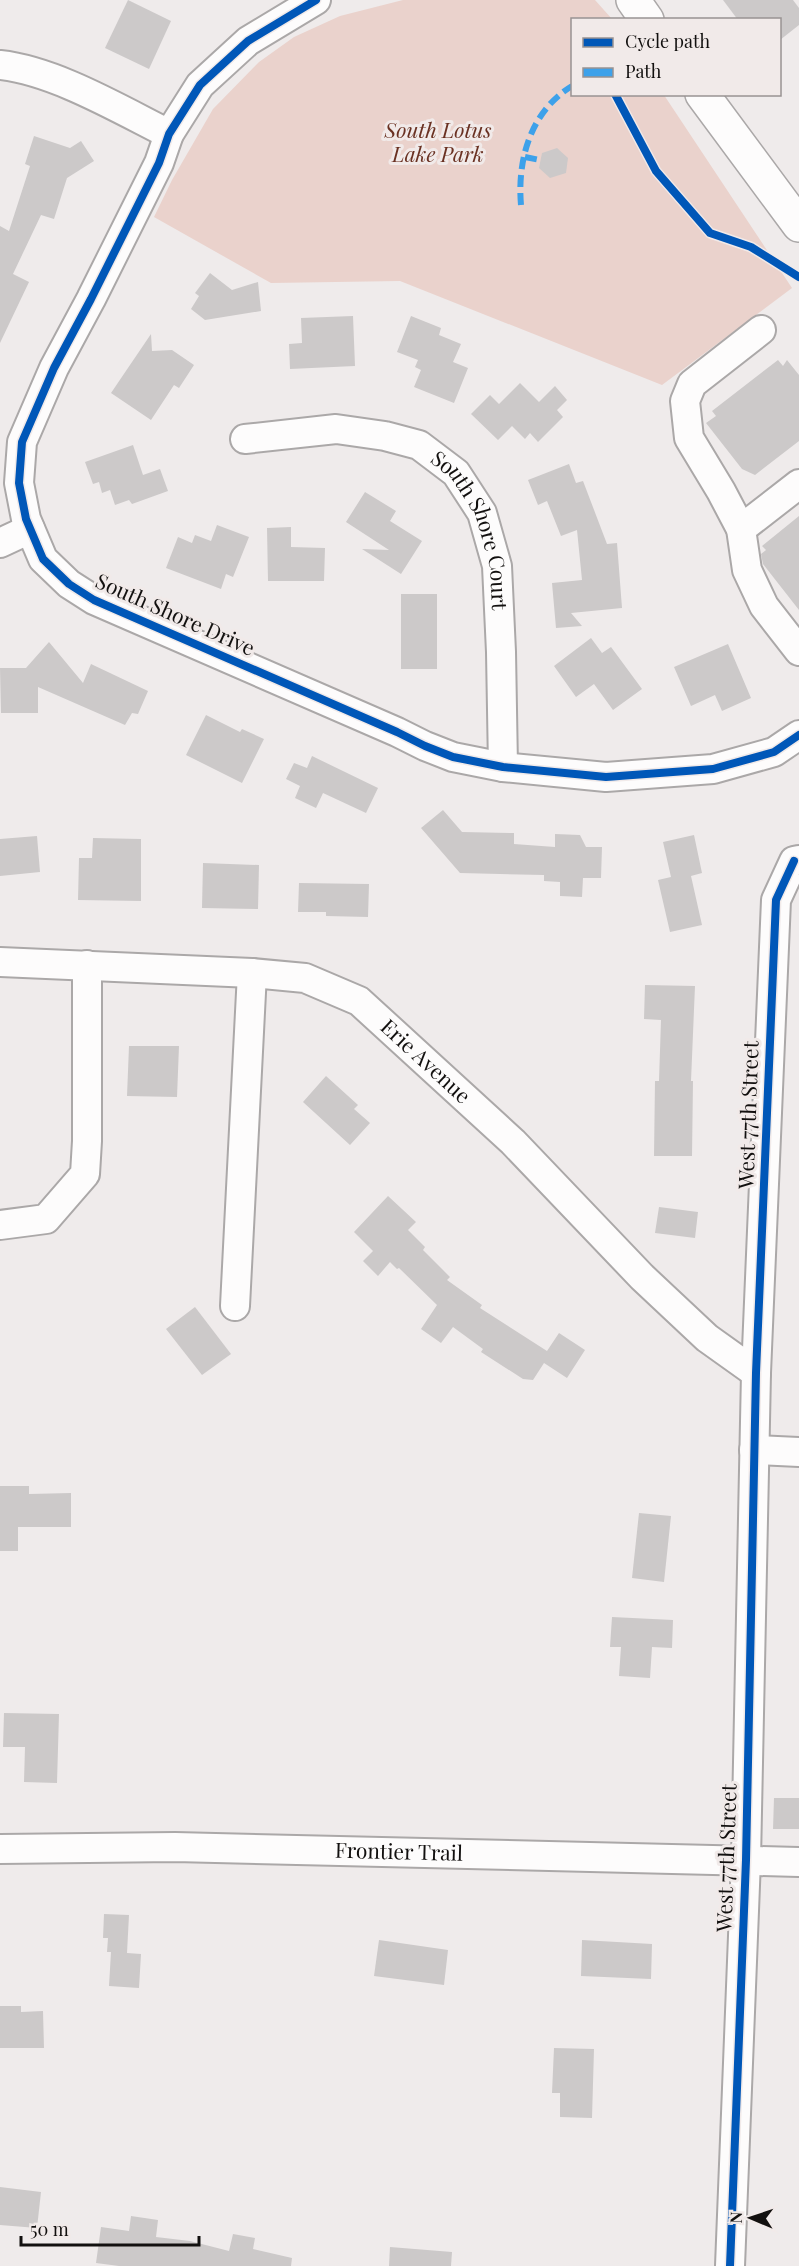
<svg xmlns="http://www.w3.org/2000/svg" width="799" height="2266" viewBox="0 0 799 2266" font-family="'Playfair Display',serif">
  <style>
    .green { fill: #ead2cc }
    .building { fill: #ccc9c9 }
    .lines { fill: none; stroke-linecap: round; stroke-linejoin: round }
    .minor-casing { stroke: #aba8a8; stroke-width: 32 }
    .major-casing { stroke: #aba8a8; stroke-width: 36 }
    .minor { stroke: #fdfcfc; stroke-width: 28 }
    .major { stroke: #fdfcfc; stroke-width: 33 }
    .quiet { stroke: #3da1ea; stroke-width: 6; stroke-dasharray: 12 6; stroke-linecap: butt }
    .cycleway-casing { stroke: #f1eae9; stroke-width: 11 }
    .cycleway { stroke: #0057b8; stroke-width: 8 }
    .labels { text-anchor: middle; stroke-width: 6; stroke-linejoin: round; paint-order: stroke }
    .park-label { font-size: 21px; font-style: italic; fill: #6a3122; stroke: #f1eae9 }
    .street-label { font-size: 21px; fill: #12100f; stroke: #f1eae9 }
  </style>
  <rect width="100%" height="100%" fill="#efebeb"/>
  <polygon class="green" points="403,0 595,0 612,19 572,20 572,94 664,95 792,288 662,385 400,281 271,283 154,217 172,180 213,109 259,62 294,37 340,16"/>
  <g class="building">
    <polygon points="128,0 171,21 149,69 105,48"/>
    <polygon points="723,0 793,0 799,8 799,25 780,40 780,20 738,20"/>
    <polygon points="34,136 70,148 81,141 94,161 67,178 54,219 41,215 13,274 29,282 0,343 0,226 9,231 30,166 25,164"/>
    <polygon points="557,148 568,158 566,173 550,178 539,168 542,153"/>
    <polygon points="210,273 232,290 258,282 261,311 205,320 191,309 199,296 195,293"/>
    <polygon points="353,316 355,366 290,369 289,344 302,343 301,318"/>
    <polygon points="411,316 441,328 439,335 461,344 453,362 468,368 454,403 414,387 421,370 415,367 418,360 397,352"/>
    <polygon points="151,334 152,351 172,350 194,365 179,388 174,385 151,420 111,393"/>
    <polygon points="778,360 783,366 787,360 799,375 799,441 755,475 742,469 706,423 716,416 712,411"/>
    <polygon points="520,383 539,402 555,386 567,400 557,410 563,417 538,442 530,433 525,439 512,426 498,440 471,414 490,395 499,404"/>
    <polygon points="133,445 143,475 160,469 168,491 132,504 129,500 115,505 110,490 102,493 99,482 93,484 85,462"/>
    <polygon points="569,464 576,483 583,481 607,544 617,543 622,608 571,613 582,626 556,628 552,583 582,580 577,530 561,536 547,501 538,505 528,480"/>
    <polygon points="365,492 396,511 390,521 422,541 401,574 362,549 389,550 346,522"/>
    <polygon points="799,516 799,610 763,564 761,554 766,550 762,546"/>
    <polygon points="217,525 249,537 233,577 226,574 221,589 166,568 178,537 192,543 195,535 211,541"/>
    <polygon points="291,527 291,547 325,548 324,581 268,581 267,528"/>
    <rect x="401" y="594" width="36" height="75"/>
    <polygon points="591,638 602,653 611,647 642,689 613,710 594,684 576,697 554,666"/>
    <polygon points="49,642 83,683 91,664 148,691 138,714 132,713 125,725 38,687 38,713 1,713 0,668 26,668"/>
    <polygon points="728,644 751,698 722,711 715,695 691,706 674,667"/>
    <polygon points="206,715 240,732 242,729 264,739 242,783 186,755"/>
    <polygon points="312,756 378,788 366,813 323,793 316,808 295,798 300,786 286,779 294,763 307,768"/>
    <polygon points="443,810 462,832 514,833 514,844 555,847 555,834 580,835 586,847 602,847 601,878 583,878 582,897 560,896 560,882 544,881 544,875 460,873 421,828"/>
    <polygon points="694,835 702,873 691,876 702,925 670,932 658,880 671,877 663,842"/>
    <polygon points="37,836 40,872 0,876 0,839"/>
    <polygon points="93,838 141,839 141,901 78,900 79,858 92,858"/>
    <polygon points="203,863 259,865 258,909 202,908"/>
    <polygon points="299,883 369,884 368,917 326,916 326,912 298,912"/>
    <polygon points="645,985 695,986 691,1081 693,1081 692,1156 654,1156 655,1081 659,1081 661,1020 644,1019"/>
    <polygon points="129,1046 179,1046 177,1097 127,1096"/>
    <polygon points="326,1076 358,1105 354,1109 370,1123 350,1145 303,1102"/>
    <polygon points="388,1196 416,1222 408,1230 425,1247 423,1250 450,1277 447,1280 482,1305 480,1308 547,1351 559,1333 585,1350 567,1378 544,1363 533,1380 523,1379 481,1352 483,1349 453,1327 441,1343 421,1329 437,1305 399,1268 397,1269 390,1262 378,1276 363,1261 373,1251 354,1232"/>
    <polygon points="659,1207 698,1212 695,1238 655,1233"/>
    <polygon points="195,1307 231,1354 202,1375 166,1329"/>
    <polygon points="0,1486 29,1486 29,1494 71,1493 71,1527 18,1527 18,1551 0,1551"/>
    <polygon points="639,1513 671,1516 664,1582 632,1578"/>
    <polygon points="612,1617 673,1620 672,1648 652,1647 650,1678 619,1676 621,1647 610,1647"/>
    <polygon points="4,1713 59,1714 57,1783 24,1782 25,1747 3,1747"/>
    <polygon points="774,1798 799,1798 799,1829 773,1829"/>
    <polygon points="104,1914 129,1915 127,1953 141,1954 139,1988 109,1986 111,1952 107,1952 108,1938 103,1938"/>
    <polygon points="379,1940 448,1950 444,1985 374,1976"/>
    <polygon points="582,1940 652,1944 651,1979 581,1976"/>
    <polygon points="0,2006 21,2006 21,2012 43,2011 44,2048 0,2048"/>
    <polygon points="554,2048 594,2049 592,2118 560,2117 560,2093 552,2093"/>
    <polygon points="0,2187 41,2192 37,2228 0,2225"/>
    <polygon points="131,2216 158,2220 156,2237 190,2241 229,2251 233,2234 255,2238 253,2249 292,2258 291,2266 119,2266 96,2263 101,2227 129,2231"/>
    <polygon points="390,2247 452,2252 451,2266 389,2266"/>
  </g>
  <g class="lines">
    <g class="minor-casing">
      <g id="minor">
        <polyline points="316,0 248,41 200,85 169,134 159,163 91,299 54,368 22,442 19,483 26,519 43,559 69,584 94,600 397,732 425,746 453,757 503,767 606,777 713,769 774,752 799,735"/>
        <path d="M0 65C55 71 119 109 169 134"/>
        <polyline points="761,330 692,384 685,401 689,438 721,491 741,529 747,570 764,606 799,651"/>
        <path id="s1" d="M245 439 336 429 385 436 419 445 456 473 482 513 497 566 501 652 503 767"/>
        <polyline points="741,529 799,484"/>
        <polyline points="0,543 30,529"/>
        <path id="s2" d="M0 962 252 973 305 978 359 1001 513 1142 642 1277 707 1338 756 1373"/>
        <polyline points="0,1225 46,1219 85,1174 87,1141 87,965"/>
        <polyline points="235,1306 252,973"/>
        <polyline points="754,1450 799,1452"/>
        <path id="s3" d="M0 1849 175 1847 799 1862"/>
        <polyline points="730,2266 746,1860 756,1373 776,900 794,861 799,860"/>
      </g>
    </g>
    <g class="major-casing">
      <g id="major">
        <polyline points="633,0 647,20"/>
        <polyline points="702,94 799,225"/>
      </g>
    </g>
    <use href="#minor" class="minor"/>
    <use href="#major" class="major"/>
    <g class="quiet">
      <polyline points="525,157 540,160"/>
      <path d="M521 205C517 159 531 111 572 86"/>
    </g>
    <g class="cycleway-casing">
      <g id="cycleway">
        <polyline points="316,0 248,41 200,85 169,134 159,163 91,299 54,368 22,442 19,483 26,519 43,559 69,584 94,600 397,732 425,746 453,757 503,767 606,777 713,769 774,752 799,735"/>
        <polyline points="615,94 656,171 710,233 751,247 799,277"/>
        <polyline points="730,2266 746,1860 756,1373 776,900 794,861"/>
      </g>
    </g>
    <use href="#cycleway" class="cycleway"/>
  </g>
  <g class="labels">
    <g class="park-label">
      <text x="438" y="138">South Lotus<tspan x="438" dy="24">Lake Park</tspan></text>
    </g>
    <g class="street-label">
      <text dy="7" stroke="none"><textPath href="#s1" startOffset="282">South Shore Court</textPath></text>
      <text transform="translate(175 615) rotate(24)" y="7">South Shore Drive</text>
      <text dy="7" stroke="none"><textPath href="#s2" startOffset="454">Erie Avenue</textPath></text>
      <text transform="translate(749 1115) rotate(-88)" y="7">West 77th Street</text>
      <text dy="7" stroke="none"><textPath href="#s3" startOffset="399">Frontier Trail</textPath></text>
      <text transform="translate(727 1858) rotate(-88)" y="7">West 77th Street</text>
    </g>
  </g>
  <rect x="571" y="18" width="210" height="78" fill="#f1eae9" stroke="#989392" stroke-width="1.5"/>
  <rect x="583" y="38" width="30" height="9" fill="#0057b8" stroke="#989392" stroke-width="1.5"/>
  <text x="625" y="48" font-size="18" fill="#12100f">Cycle path</text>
  <rect x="583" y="68" width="30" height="9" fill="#3da1ea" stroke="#989392" stroke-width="1.5"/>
  <text x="625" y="78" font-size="18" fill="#12100f">Path</text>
  <g transform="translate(751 2218) rotate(272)" stroke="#f1eae9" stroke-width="4.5" paint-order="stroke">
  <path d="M0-4.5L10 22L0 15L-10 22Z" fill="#12100f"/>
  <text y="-9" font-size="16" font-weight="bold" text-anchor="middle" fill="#12100f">N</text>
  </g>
  <path d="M21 2236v9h178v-9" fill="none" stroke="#12100f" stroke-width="3"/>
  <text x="30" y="2236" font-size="18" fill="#12100f" stroke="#f1eae9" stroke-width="4.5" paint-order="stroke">50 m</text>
</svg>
